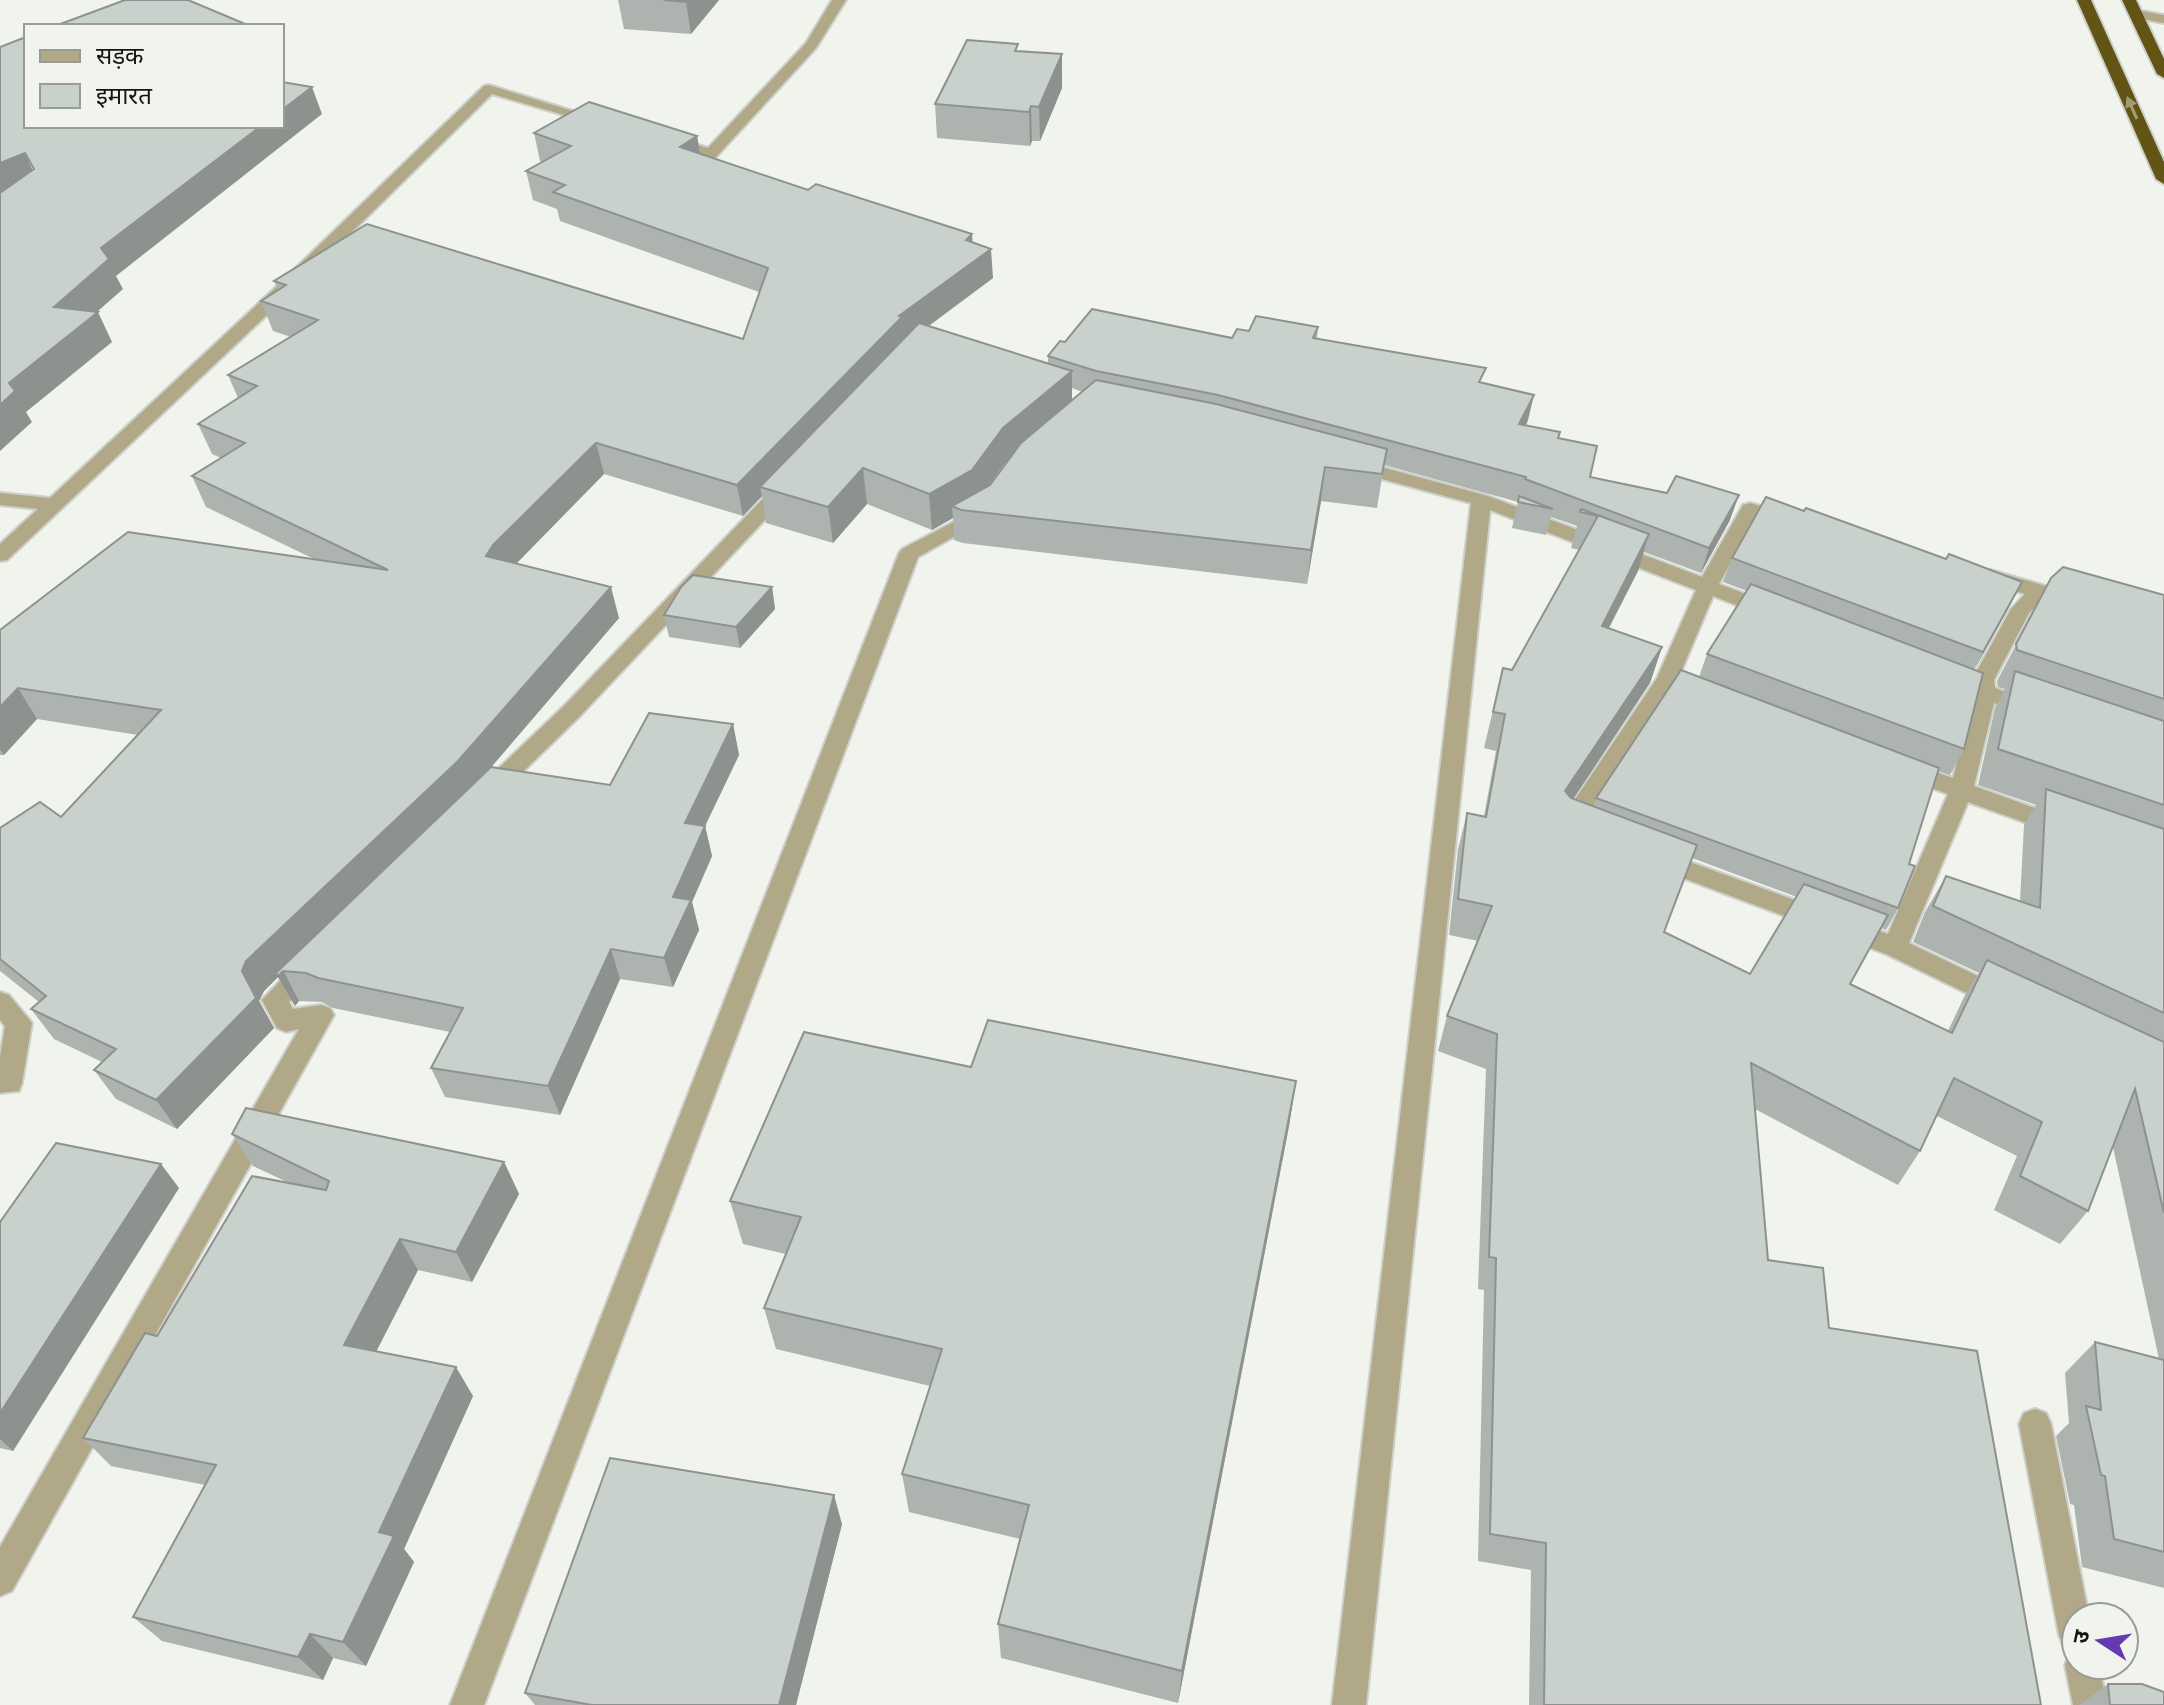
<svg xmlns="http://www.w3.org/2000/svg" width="2164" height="1705" viewBox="0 0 2164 1705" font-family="'Roboto Serif','Noto Sans Devanagari',serif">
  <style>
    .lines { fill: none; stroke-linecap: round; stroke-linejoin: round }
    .minor-casing { stroke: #cdd0ca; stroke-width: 4 }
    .highway-casing { stroke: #cdd0ca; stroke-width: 4 }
    .minor { fill: #b0a887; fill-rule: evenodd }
    .highway { fill: #625414; fill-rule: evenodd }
    .wall { fill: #adb4af; fill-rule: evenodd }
    .shaded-wall { fill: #8d928f }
    .building { fill: #c9d1cc; stroke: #8d928f; stroke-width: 2 }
    .oneway { fill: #a29c76 }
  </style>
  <rect width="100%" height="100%" fill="#f0f4ed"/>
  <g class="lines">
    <g class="minor-casing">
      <g id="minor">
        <polygon points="832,0 846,0 816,48 716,157 711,159 663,144 663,138 668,136 708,148 806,43"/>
        <polygon points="2136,10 2164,15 2164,23 2131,17 2129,14"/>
        <polygon points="489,85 605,121 598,125 492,94 287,296 7,560 0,561 0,544 38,509 0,505 0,493 50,498 275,288 484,86"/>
        <polygon points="1352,459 1488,496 1702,577 1743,505 1750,503 1796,516 1799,520 1789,526 1756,517 1719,584 1778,606 1781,611 1778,616 1764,616 1713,596 1678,679 1583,824 1585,828 1581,834 1573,837 1561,832 1557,826 1657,678 1696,590 1490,510 1366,1705 1332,1705 1471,503 1345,469 1342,465 1345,461"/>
        <polygon points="786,480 796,486 793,490 580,716 496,798 488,800 480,798 476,792 480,786 564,706 779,482"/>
        <polygon points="982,507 992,513 989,517 918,557 484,1705 450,1705 899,553 902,549"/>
        <polygon points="1990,570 2081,596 2084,601 2074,608 2044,599 2029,613 1994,680 1995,688 2037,703 2040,708 2037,713 2029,716 1994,703 1974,786 2068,820 2072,826 2068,832 2060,835 1968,802 1909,943 2009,991 2013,998 2009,1005 2000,1008 1991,1005 1886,954 1648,865 1645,859 1648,853 1657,850 1888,934 1948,794 1898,776 1895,770 1898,764 1906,762 1953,778 1973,696 1943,685 1940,680 1943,675 1951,673 1972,680 2011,609 2025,594 1983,582 1980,577 1983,572"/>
        <polygon points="308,958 317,961 321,968 289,1002 293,1009 321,1005 330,1008 334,1015 12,1591 0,1596 0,1547 299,1029 286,1032 277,1028 262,1000 299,961"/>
        <polygon points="0,992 9,995 32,1023 22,1083 19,1091 0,1093 0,1057 5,1026 0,1020"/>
        <polygon points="2035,1409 2046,1413 2051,1424 2089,1617 2076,1617 2076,1665 2099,1665 2107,1705 2073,1705 2065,1665 2070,1653 2074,1651 2064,1647 2059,1635 2019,1424 2024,1413"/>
      </g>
    </g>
    <g class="highway-casing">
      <g id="highway">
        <polygon points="2077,0 2091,0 2164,162 2164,184 2156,179"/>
        <polygon points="2122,0 2136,0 2164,59 2164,78 2157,74"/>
      </g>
    </g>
    <use href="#minor" class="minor"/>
    <use href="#highway" class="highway"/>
  </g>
  <g class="wall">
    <polygon points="618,0 719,0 691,34 624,29"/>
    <polygon points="1019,51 1062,54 1062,88 1040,141 1032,141 1030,146 937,138 935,104"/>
    <path d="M534 133 697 136 700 154 808 190 973 242 993 278 929 326 1048 364V356L1065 342 1232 338 1249 331 1318 327 1317 339 1483 383 1528 420 1526 426 1558 438 1590 477 1730 520 1701 573 1644 552 1638 571 1608 629 1662 647 1650 683 1573 799 1593 807 1596 798 1699 677 1707 654 1747 591 1723 582 1732 558 2009 607 1974 669 1964 749 1950 775 1938 771 1909 864 1898 908 1886 930 1881 928 1850 984 1948 1031 1965 995 1979 973 1913 942 1925 912 1946 876 2020 901 2024 825 2036 805 1978 785 1995 708 2005 689 1998 687 1997 681 2051 578 2164 595V1588L2082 1567 2074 1505 2070 1504 2056 1436 2069 1423 2065 1373 2095 1342 2159 1359 2113 1147 2088 1211 2060 1244 1994 1210 2017 1156 1937 1116 1920 1151 1898 1185 1755 1109 1768 1260 1829 1328 2041 1705H1529L1531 1570 1478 1561 1484 1290 1478 1289 1486 1069 1438 1051 1447 1016 1478 941 1449 935 1458 849 1467 813 1484 816 1496 751 1484 748 1503 668 1512 670 1579 550 1571 548 1577 526 1551 517 1546 535 1512 528 1518 502 1384 465 1377 508 1321 501 1307 584 963 543 954 540 953 518 932 530 867 504 833 543 766 523 762 496 743 516 604 474 516 564 619 618 491 767 610 785 733 724 739 755 705 826 712 856 692 902 699 930 673 987 620 979 560 1115 445 1097 431 1068 450 1032 333 1008 322 1002 299 1001 295 1006 278 977 264 991 259 1001 274 1028 177 1129 116 1099 94 1070 102 1062 54 1039 31 1009 39 1002 0 971V828L61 817 138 735 37 719 4 755H0V630L314 559 206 507 192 476 221 458 212 454 198 424 238 398 228 375 291 337 273 331 261 301 278 290 274 281 743 339 759 292 560 221 557 209 533 200 526 171 542 162 540 161ZM1072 388 1082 392 1072 401ZM1009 460 990 485 988 486 1004 464ZM1692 858 1797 897 1750 974 1664 932Z"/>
    <polygon points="772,587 775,609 740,648 669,637 664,615"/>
    <polygon points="971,1067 1296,1081 1289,1126 1178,1703 1001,1658 998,1624 1020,1539 909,1512 902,1474 930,1386 776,1349 764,1308 786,1254 743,1244 730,1201"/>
    <polygon points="232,1134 504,1162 519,1194 472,1282 418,1270 376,1352 473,1396 404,1549 414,1562 366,1666 333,1658 323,1680 162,1641 133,1617 205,1485 111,1466 83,1438 157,1336 287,1182 253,1166"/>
    <polygon points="179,1188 13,1451 0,1448 0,1222"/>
    <polygon points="842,1524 796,1705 535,1705 525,1693"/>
    <polygon points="2108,1684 2164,1705 2079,1705"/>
  </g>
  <g class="shaded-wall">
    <polygon points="687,0 719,0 691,34 686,2"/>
    <polygon points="1062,54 1062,88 1040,141 1039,107"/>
    <polygon points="312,87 322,114 116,276 123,289 82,325 98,312 112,342 26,412 32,422 0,451 0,405 9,383 54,307 101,248 261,126 282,126 282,110"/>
    <polygon points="1031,106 1032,141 1030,146 1029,112"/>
    <polygon points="697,136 702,165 680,147"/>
    <polygon points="25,153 38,182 0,198 0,163"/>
    <polygon points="972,234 974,261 991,249 993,278 904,344 760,487 762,496 743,516 737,485 899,316 966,240"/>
    <polygon points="1072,371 1072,407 1004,464 974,506 952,506 953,518 932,530 929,494 1003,428"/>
    <polygon points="1534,395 1528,420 1514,450 1519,424"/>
    <polygon points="596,443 604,474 503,577 486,556 493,545"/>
    <polygon points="1325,467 1321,501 1307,584 1311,550"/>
    <polygon points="863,468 867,504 833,543 828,507"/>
    <polygon points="1739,495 1730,520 1701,573 1709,548"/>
    <polygon points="1649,534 1638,571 1591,663 1602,626"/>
    <polygon points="2022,582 2009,607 1971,676 1983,652"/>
    <polygon points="611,587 619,618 470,792 284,972 299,1001 295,1006 278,977 264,991 259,1001 274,1028 177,1129 156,1100 242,971 246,961"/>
    <polygon points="772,587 775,609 740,648 736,627"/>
    <polygon points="1662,647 1650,683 1554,828 1565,791"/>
    <polygon points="18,688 37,719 4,755 0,750 0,707"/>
    <polygon points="733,724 739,755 705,826 712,856 692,902 699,930 673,987 664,958 673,897 685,823"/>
    <polygon points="611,949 620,979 560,1115 548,1086"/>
    <polygon points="1296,1081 1289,1126 1178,1703 1182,1671"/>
    <polygon points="504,1162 519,1194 472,1282 456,1252"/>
    <polygon points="161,1164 179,1188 13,1451 0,1439 0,1413"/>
    <polygon points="400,1239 418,1270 364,1375 344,1345"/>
    <polygon points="456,1367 473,1396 404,1549 414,1562 366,1666 343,1642 379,1532"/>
    <polygon points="834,1495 842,1524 796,1705 779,1705"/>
    <polygon points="310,1634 333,1658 323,1680 298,1657"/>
  </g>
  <g class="building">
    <polygon points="125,0 188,0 243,23 236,26 55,26"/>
    <polygon points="664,0 687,0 686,2"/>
    <polygon points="26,37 26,126 261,126 101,248 109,259 54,307 98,312 9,383 15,391 0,405 0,193 34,169 25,153 0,163 0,47"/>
    <polygon points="967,40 1018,44 1015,51 1062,54 1039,107 1031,106 1029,112 935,104"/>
    <polygon points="282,82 312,87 282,110"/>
    <polygon points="589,102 697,136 680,147 808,190 816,184 972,234 966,240 991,249 899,316 902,317 737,485 596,443 493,545 486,556 611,587 458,761 246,961 242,971 256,998 156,1100 94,1070 116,1049 31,1009 46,996 0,959 0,828 40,802 61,817 161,710 18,688 0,707 0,630 128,532 388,570 192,476 245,443 198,424 257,386 228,375 318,320 261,301 286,285 274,281 367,224 743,339 768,268 553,192 565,185 526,171 571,146 534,133"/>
    <polygon points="1092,309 1232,338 1237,329 1249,331 1256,316 1318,327 1313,338 1486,368 1479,382 1534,395 1519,424 1560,432 1558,438 1597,446 1590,477 1667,493 1676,476 1739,495 1709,548 1525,479 1526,477 1218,395 1096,371 1048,356 1060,341 1065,342"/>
    <polygon points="919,323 1072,371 1003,428 972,470 929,494 863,468 828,507 760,487"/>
    <polygon points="1096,380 1216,404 1387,449 1382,474 1325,467 1311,550 961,510 952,506 990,485 1021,443"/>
    <polygon points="1519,496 1553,509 1518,502"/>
    <polygon points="1766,497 1804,511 1806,508 1946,559 1949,554 2022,582 1983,652 1732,558"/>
    <polygon points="1581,509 1649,534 1602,626 1662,647 1565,791 1571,798 1697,845 1664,932 1750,974 1804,884 1888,915 1850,984 1952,1033 1987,960 2164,1042 2164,1213 2135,1089 2088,1211 2020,1176 2042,1122 1954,1078 1920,1151 1751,1063 1768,1260 1823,1268 1829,1328 1977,1351 2041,1705 1544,1705 1546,1543 1490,1534 1496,1258 1489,1257 1497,1034 1447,1016 1492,906 1458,899 1467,813 1486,817 1505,714 1493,712 1503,668 1512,670 1598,516 1580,512"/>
    <polygon points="2063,567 2164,595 2164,699 2017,650 2016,644 2051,578"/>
    <polygon points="693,575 772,587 736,627 664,615 681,587"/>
    <polygon points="1751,584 1983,673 1964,749 1707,654"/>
    <polygon points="1681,670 1939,768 1909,864 1915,866 1898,908 1596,798"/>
    <polygon points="2015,671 2164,721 2164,805 1998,749"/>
    <polygon points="649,713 733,724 685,823 705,826 673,897 691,900 664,958 611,949 548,1086 431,1068 463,1008 318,978 306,973 283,971 278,976 276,973 491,767 610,785"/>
    <polygon points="2046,789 2164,829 2164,1013 1933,906 1946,876 2040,908"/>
    <polygon points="988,1020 1296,1081 1182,1671 998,1624 1029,1505 902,1474 942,1349 764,1308 801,1217 730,1201 804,1032 971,1067"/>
    <polygon points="246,1108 504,1162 456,1252 400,1239 344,1345 456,1367 379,1532 394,1536 343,1642 310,1634 298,1657 133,1617 216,1465 83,1438 145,1333 157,1336 252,1176 326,1190 329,1181 232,1134"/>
    <polygon points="56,1143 161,1164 0,1413 0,1222"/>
    <polygon points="2095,1342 2164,1360 2164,1552 2114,1539 2105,1476 2101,1475 2086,1406 2101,1410"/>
    <polygon points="610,1458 834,1495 779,1705 592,1705 525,1693"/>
    <polygon points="2108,1684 2142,1684 2164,1692 2164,1705 2110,1705"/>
  </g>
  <defs><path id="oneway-solid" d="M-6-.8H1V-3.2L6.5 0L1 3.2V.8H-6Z" transform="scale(2)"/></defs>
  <use class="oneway" href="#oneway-solid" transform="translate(2132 108) rotate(-114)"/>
  <rect x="24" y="24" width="260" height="104" fill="#f0f4ed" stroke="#989b96" stroke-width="2"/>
  <rect x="40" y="50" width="40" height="12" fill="#b0a887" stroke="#989b96" stroke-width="2"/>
  <text x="96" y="64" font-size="24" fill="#141513">सड़क</text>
  <rect x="40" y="84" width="40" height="24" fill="#c9d1cc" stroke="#989b96" stroke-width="2"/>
  <text x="96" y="104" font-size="24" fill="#141513">इमारत</text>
  <g transform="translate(2100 1641) rotate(282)"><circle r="38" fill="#f0f4ed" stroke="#989b96" stroke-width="2"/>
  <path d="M0-6L14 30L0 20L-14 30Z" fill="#643ab2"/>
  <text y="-12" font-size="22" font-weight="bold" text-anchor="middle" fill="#141513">उ</text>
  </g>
</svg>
